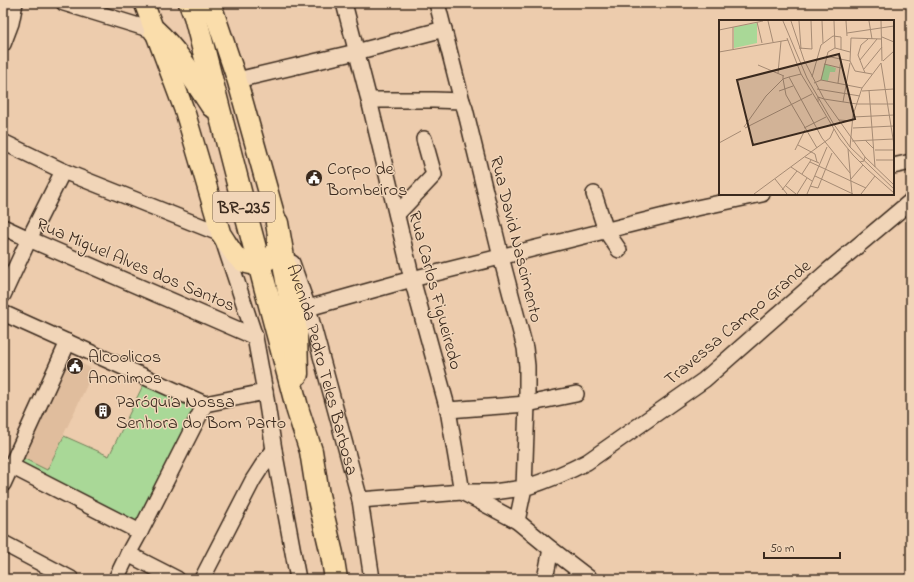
<svg xmlns="http://www.w3.org/2000/svg" width="914" height="582" viewBox="0 0 914 582" font-family="'Indie Flower',sans-serif">
  <style>
    .built { fill: #e0bd9d }
    .green { fill: #a9d897; stroke: #72815a }
    .lines { fill: none; stroke-linecap: round; stroke-linejoin: round }
    .minor-casing { stroke: #3b2a1e; stroke-width: 18 }
    .major-casing { stroke: #3b2a1e; stroke-width: 22 }
    .highway-casing { stroke: #3b2a1e; stroke-width: 25 }
    .minor { stroke: #f1d5b8; stroke-width: 15 }
    .major { stroke: #faddab; stroke-width: 19 }
    .highway { stroke: #faddab; stroke-width: 22 }
    .labels { text-anchor: middle; stroke-width: 3; stroke-linejoin: round; paint-order: stroke }
    .shield { fill: #f1d5b8; stroke: #725d4c; stroke-width: 1 }
    .shield-label { font-size: 17px; font-weight: bold; fill: #3b2a1e }
    .poi-label { font-size: 18px; fill: #3b2a1e; stroke: #f1d5b8; text-anchor: start }
    .street-label { font-size: 18px; fill: #3b2a1e; stroke: #f1d5b8 }
    .inset-road { fill: none; stroke: #a68b74; stroke-width: 1 }
    .view { fill: #3b2a1e; fill-opacity: 0.15; stroke: #3b2a1e; stroke-width: 2 }
    .inset-edge { fill: none; stroke: #3b2a1e; stroke-width: 2 }
  </style>
  <rect width="100%" height="100%" fill="#edccad"/>
  <filter id="ink" filterUnits="userSpaceOnUse"><feTurbulence type="fractalNoise" baseFrequency=".025" numOctaves="2"/><feDisplacementMap in="SourceGraphic" scale="8" xChannelSelector="R" yChannelSelector="G"/><feConvolveMatrix kernelMatrix="1 2 1 2 8 2 1 2 1" color-interpolation-filters="sRGB"/></filter>
  <g filter="url(#ink)">
    <polygon class="built" points="71,358 94,370 47,470 23,458"/>
    <polygon class="green" points="145,381 199,405 141,530 20,463 23,458 47,470 64,436 109,456"/>
    <g class="lines">
      <g class="minor-casing">
        <g id="minor">
          <polyline points="64,3 155,31"/>
          <polyline points="344,3 369,100 412,279 448,410 462,492 493,492 524,488 527,404 527,366 525,348 501,257 465,109 462,101 437,3"/>
          <polyline points="3,44 11,23 15,3"/>
          <polyline points="237,80 356,52 444,29"/>
          <polyline points="369,100 434,100 462,101"/>
          <polyline points="3,142 63,171 221,234 255,337 265,392 274,450 298,579"/>
          <polyline points="893,166 911,162"/>
          <polyline points="594,194 606,231 619,250"/>
          <polyline points="397,214 434,175 424,139"/>
          <polyline points="3,227 29,239 255,337"/>
          <path id="s1" d="M292 263 308 308 360 500 372 579"/>
          <polyline points="3,295 29,239 63,171"/>
          <polyline points="308,308 412,279 692,209 762,194"/>
          <polyline points="3,313 205,404 265,392"/>
          <polyline points="448,410 527,404 576,394"/>
          <polyline points="11,466 140,532"/>
          <polyline points="3,484 68,342"/>
          <polyline points="360,500 462,492 517,521 551,549 590,579"/>
          <path d="M517 521 524 488C546 481 566 473 587 462L704 380 829 270 911 201"/>
          <polyline points="3,543 71,579"/>
          <polyline points="128,554 177,579"/>
          <polyline points="116,579 128,554 140,532 205,404"/>
          <polyline points="202,579 253,480 262,466 274,450"/>
          <polyline points="545,579 551,549"/>
        </g>
      </g>
      <g class="major-casing">
        <path id="major" d="M144 3 185 112 221 234C227 242 232 253 239 259 252 271 275 263 277 245 278 238 277 230 277 223L237 80 211 3"/>
      </g>
      <g class="highway-casing">
        <g id="highway">
          <polyline points="190,3 195,16 243,203 298,411 311,451 318,495 332,554 336,579"/>
          <path d="M155 31C178 52 194 79 212 106"/>
          <polyline points="277,223 296,332 297,374"/>
        </g>
      </g>
      <use href="#minor" class="minor"/>
      <use href="#major" class="major"/>
      <use href="#highway" class="highway"/>
    </g>
  </g>
  <defs>
    <g id="civic-disc" transform="scale(0.9)"><circle r="9.5" fill="#3b2a1e" stroke="#f1d5b8"/><path d="M-.6-6.5H3V-4.5H.6V-3L4-1V1h2V6H-6V1h2V-1L-.6-3ZM-1.2 2.5V6h2.4V2.5Z" fill="#fff"/></g>
    <g id="building-disc" transform="scale(0.9)"><circle r="9.5" fill="#3b2a1e" stroke="#f1d5b8"/><path d="M-4-6H4V6H1V3H-1V6H-4ZM-2.5-4.3h1.7v1.8h-1.7ZM.8-4.3h1.7v1.8H.8ZM-2.5-1h1.7V.8h-1.7ZM.8-1h1.7V.8H.8Z" fill="#fff"/></g>
  </defs>
  <g fill-rule="evenodd">
    <use href="#civic-disc" x="314" y="178"/>
    <use href="#civic-disc" x="75" y="366"/>
    <use href="#building-disc" x="103" y="411"/>
  </g>
  <g class="labels">
    <rect class="shield" x="213" y="192" width="62" height="30" rx="3"/>
    <g class="shield-label">
      <text x="244" y="213">BR-235</text>
    </g>
    <g class="poi-label">
      <text x="327" y="174">Corpo de<tspan x="327" dy="21">Bombeiros</tspan></text>
      <text x="88" y="362">Alcoolicos<tspan x="88" dy="21">Anonimos</tspan></text>
      <text x="116" y="407">Paróquia Nossa<tspan x="116" dy="21">Senhora do Bom Parto</tspan></text>
    </g>
    <g class="street-label">
      <text transform="translate(517 239) rotate(76)" y="6">Rua David Nascimento</text>
      <text transform="translate(136 264) rotate(23)" y="6">Rua Miguel Alves dos Santos</text>
      <text transform="translate(436 290) rotate(75)" y="6">Rua Carlos Figueiredo</text>
      <text transform="translate(737 322) rotate(-40)" y="6">Travessa Campo Grande</text>
      <text dy="6" stroke="none"><textPath href="#s1" startOffset="111">Avenida Pedro Teles Barbosa</textPath></text>
    </g>
  </g>
  <g transform="translate(719 20)">
    <rect width="175" height="175" fill="#edccad"/>
    <path d="M38 3V23L15 28V7ZM105 44 117 48 116 52H111L109 61 102 60Z" fill="#a9d897"/>
    <path class="inset-road" d="M49 1 54 22M64 1 88 58 114 103 131 127 175 169M72 1 85 40 105 79 138 84H175M80 1 82 29M103 1 104 23M115 1 116 28M127 1 128 16M150 1 153 19M162 1 163 41M38 2 43 23M14 7V29M0 10 44 1M128 13 175 6M163 17 175 22M68 18 82 54 99 82M80 28 93 29 92 1M116 28 131 32M0 32 69 20M107 36 131 41M141 40 158 19M164 41 175 31M162 43 175 125M105 44 122 48M39 45 65 56M145 49 163 27M59 53 62 21M146 53 139 35 142 25 149 19M153 54 136 51 131 41 132 18 163 19M70 57 82 54M93 57 102 25 114 16 122 17V30M102 60 109 32 116 28M95 63 102 60 143 68M119 63 122 39M98 69 141 76M150 70 156 147M60 71 74 66M143 71 175 69M124 82 131 43M134 97 175 95M120 100 134 101M25 107 47 76 64 59V56M26 108 93 74M85 108 107 97M134 108 175 106M146 120 155 129M133 121 175 119M0 123 22 111M79 125 96 134 98 142M131 127 134 95 143 68 162 43M98 128 67 75 64 59 70 57 103 118 131 153M129 129 133 174M76 130 86 110M156 130H175M86 137 100 143M146 137 175 165M157 140H175M91 142 147 168M141 142 145 141 146 137 105 79 99 77V82L121 119 134 135 149 150M72 147 93 161M149 150 175 173M83 154 92 140M96 156 134 174M56 159 68 174M132 159 144 145M67 166 77 174M91 166 99 168 113 133M63 170 78 151M35 174 111 118 115 109M78 174 88 158M88 174 108 127M142 174 156 156"/>
    <path class="view" d="M120 34 136 99 34 125 18 60Z"/>
    <rect width="175" height="175" class="inset-edge"/>
  </g>
  <rect width="914" height="582" fill="none" stroke="#f1d5b8" stroke-width="16"/>
  <rect x="8" y="8" width="898" height="566" fill="none" stroke="#3b2a1e" stroke-width="1.5" filter="url(#ink)"/>
  <path d="M764 552v6h76v-6" fill="none" stroke="#3b2a1e" stroke-width="2"/>
  <text x="770" y="552" font-size="12" fill="#3b2a1e" stroke="#f1d5b8" stroke-width="3" paint-order="stroke">50 m</text>
</svg>
